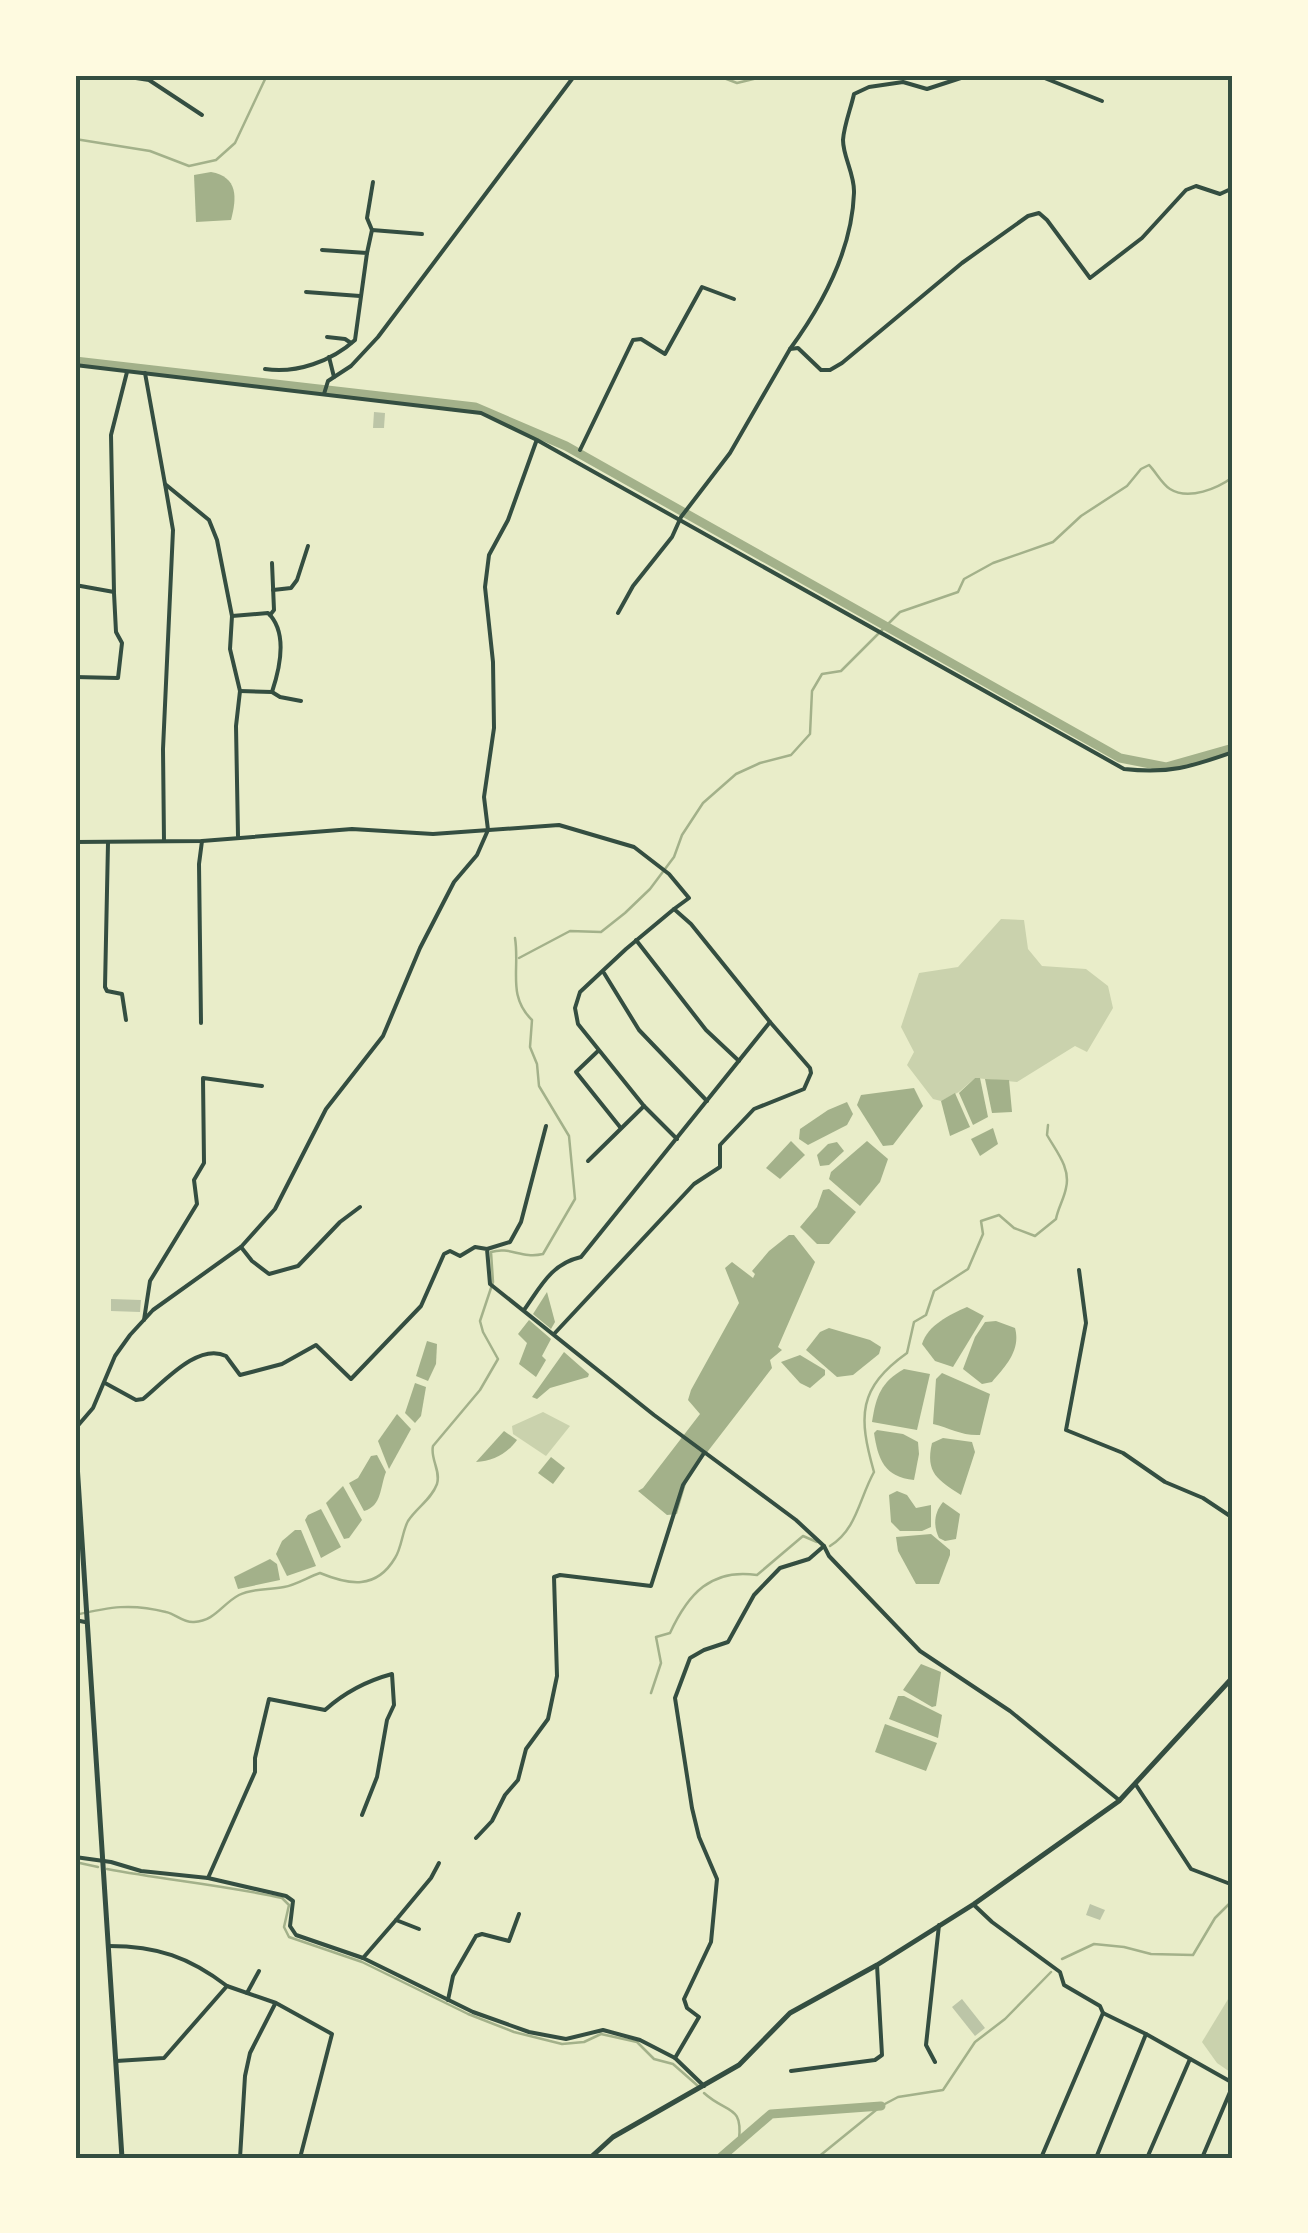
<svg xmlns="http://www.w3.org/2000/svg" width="1308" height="2233" viewBox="0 0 1308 2233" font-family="Jost,sans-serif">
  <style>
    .green { fill: #cad2ad }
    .water { fill: #a3b18a }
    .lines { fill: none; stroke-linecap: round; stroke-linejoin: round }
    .stream { stroke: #a3b18a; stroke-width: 2.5 }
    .canal { stroke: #a3b18a; stroke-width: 9 }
    .building { fill: #bcc5a7 }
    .minor { stroke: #344e41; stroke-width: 4 }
    .secondary { stroke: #344e41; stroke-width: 5 }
    .neatline { fill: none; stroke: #344e41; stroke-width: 4 }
  </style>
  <rect width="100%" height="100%" fill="#e9edc9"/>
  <g class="green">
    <polygon points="1001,919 1024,920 1028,949 1042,966 1086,969 1108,986 1113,1008 1087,1052 1075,1046 1017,1082 975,1078 959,1092 941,1101 933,1099 907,1065 914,1052 901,1027 919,973 958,967"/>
    <polygon points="543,1412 570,1426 546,1456 513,1434 512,1426"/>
    <polygon points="1233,1991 1233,2074 1217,2063 1202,2042"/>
  </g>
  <g class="water">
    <path d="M211 172C238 177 237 197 231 220L196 222 194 175Z"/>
    <polygon points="975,1078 980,1078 988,1117 973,1125 959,1093"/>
    <polygon points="985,1079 1009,1080 1012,1112 992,1113"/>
    <polygon points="914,1088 923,1106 893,1145 883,1146 857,1105 861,1095"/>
    <polygon points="955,1093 970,1127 950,1136 941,1101"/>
    <polygon points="847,1102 853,1114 847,1125 808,1145 799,1139 800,1129 828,1110"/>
    <polygon points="993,1128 998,1144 980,1156 971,1139"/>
    <polygon points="791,1141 805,1155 780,1179 766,1168"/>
    <polygon points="867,1141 888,1159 880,1182 860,1206 829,1179 831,1172"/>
    <polygon points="837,1142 844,1151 829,1165 820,1166 817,1155 828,1144"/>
    <polygon points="829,1189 856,1212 829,1244 817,1244 800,1227 817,1207 823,1190"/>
    <polygon points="789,1235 794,1235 815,1262 778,1347 782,1350 770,1360 772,1368 688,1477 677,1514 667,1515 638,1491 643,1488 700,1414 688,1400 691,1390 739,1303 725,1268 732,1262 753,1278 755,1274 752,1271 769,1251"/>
    <polygon points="547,1292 555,1322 551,1329 533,1314"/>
    <path d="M967 1307 984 1316 953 1367 935 1361 922 1344C928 1325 949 1315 967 1307Z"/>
    <polygon points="529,1320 551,1339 542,1356 546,1360 536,1377 519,1364 527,1343 518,1334"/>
    <path d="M996 1321 1015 1328C1021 1350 1006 1366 992 1382L982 1384 963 1369 975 1337 985 1322Z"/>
    <polygon points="829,1328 870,1340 881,1347 879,1354 853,1375 837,1377 806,1350 820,1332"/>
    <polygon points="427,1341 437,1344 436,1364 428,1381 416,1376"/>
    <polygon points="564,1352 589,1374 588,1377 550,1388 537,1399 532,1397"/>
    <polygon points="800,1355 825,1370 825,1375 810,1388 800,1383 781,1362"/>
    <path d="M904 1369 930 1374 917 1430 872 1422C876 1396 881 1382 904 1369Z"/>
    <path d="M942 1373 990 1394 980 1435C962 1436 950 1428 933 1424L936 1379Z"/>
    <polygon points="415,1383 426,1387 421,1416 415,1423 405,1413"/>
    <polygon points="397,1414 411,1429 389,1469 378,1441"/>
    <path d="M877 1430 903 1434 918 1442 919 1454 914 1480C884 1477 878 1459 874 1433Z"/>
    <path d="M504 1431 517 1440C507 1454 493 1461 476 1462Z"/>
    <path d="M943 1438 972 1442 975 1452 961 1495C938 1480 925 1473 932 1443Z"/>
    <path d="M377 1455 386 1472C380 1487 382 1506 364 1511L349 1483 358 1478 371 1456Z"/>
    <polygon points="551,1457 565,1468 553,1484 538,1473"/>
    <polygon points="343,1486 362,1520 349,1538 344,1539 326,1503"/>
    <polygon points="897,1491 907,1495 916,1508 931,1505 931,1527 922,1531 900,1531 891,1522 889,1495"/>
    <path d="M943 1502 960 1514 956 1539 945 1541 939 1538C933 1525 934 1513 943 1502Z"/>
    <polygon points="321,1509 341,1547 321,1558 305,1520 308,1515"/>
    <polygon points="295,1530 301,1530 316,1566 287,1576 276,1554 282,1541"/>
    <polygon points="931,1534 950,1550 950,1555 939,1584 916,1584 898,1551 896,1537"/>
    <polygon points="270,1559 277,1564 280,1580 238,1589 234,1577"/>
    <polygon points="921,1664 941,1672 936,1706 932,1707 903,1690"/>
    <polygon points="898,1696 904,1696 942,1715 938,1738 889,1719"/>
    <polygon points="885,1724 937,1743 926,1771 875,1752"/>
  </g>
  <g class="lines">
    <g class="stream">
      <polyline points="716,75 737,83 770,75"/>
      <polyline points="940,75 948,75"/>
      <polyline points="75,139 150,151 189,166 216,160 235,143 267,75"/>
      <path d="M519 958 570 931 601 932 625 913 650 889 674 857 682 835 703 803 736 774 760 763 791 755 810 734 812 691 822 674 841 671 900 612 958 592 964 579 993 563 1053 542 1081 516 1127 486 1141 469 1149 465C1156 472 1162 484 1170 489 1189 501 1218 488 1233 477"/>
      <path d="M830 1546C857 1529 859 1499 874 1472 858 1416 858 1388 907 1353L914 1322 926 1315 934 1291 968 1269 983 1234 981 1221 999 1215 1014 1228 1035 1236 1056 1219C1058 1208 1064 1199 1066 1188 1071 1168 1056 1151 1047 1135L1048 1125"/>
      <path d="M75 1615C110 1607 131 1603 166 1612 176 1614 183 1623 194 1622 215 1621 222 1604 239 1595 253 1588 269 1590 284 1587 296 1585 308 1577 320 1573 349 1585 376 1590 395 1558 402 1547 402 1532 408 1521 417 1507 431 1500 437 1484 441 1470 430 1459 433 1446L480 1390 498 1359 483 1332 480 1321 493 1282 491 1252C510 1246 521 1259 543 1254L575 1199 569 1136 539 1086 537 1064 530 1047 532 1020C507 996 520 969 515 938"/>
      <path d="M651 1693 661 1663 656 1637 670 1633C688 1594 711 1568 757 1575L803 1536 817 1542"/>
      <polyline points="75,1862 98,1867"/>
      <path d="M107 1869C165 1880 224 1885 282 1898L289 1905 284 1927 289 1937 362 1962 468 2014 514 2032 562 2044 584 2042 601 2034 637 2042 654 2059 673 2064 698 2086"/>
      <polyline points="1062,1959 1094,1944 1124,1947 1151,1954 1193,1955 1215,1918 1233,1900"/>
      <path d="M704 2093C727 2114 743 2104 739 2140"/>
      <polyline points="817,2158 881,2106 898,2097 943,2090 975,2042 1005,2019 1051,1972"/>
    </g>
    <g class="canal">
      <polyline points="75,361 475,407 566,446 1120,758 1166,767 1233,748"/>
      <polyline points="720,2158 771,2114 881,2106"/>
    </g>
  </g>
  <g class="building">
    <polygon points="374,412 385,413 384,428 373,428"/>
    <polygon points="111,1299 141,1300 140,1312 111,1311"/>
    <polygon points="1090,1904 1105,1910 1100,1920 1086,1915"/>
    <polygon points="962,1999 985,2028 975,2036 952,2007"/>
  </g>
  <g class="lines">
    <g class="minor">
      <polyline points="116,75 149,80 202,115"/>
      <polyline points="1037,75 1102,101"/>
      <polyline points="372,230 367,218 373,182"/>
      <polyline points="367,253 372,230 422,234"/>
      <polyline points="306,292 360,296"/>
      <polyline points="327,337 345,339 351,343"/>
      <path d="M790 349C823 304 852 250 854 193 855 175 843 157 843 140 844 125 851 108 854 94L869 87 903 82 927 89 970 75"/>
      <polyline points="329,357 334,377"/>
      <path d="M75 365 481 413 537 440 1124 769C1170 774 1190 767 1233 752"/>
      <path d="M265 369C296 374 332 361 355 340L367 253 322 250"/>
      <polyline points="145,373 165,484 209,520 217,540 232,616 230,649 240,691 236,726 238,836"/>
      <polyline points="324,394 328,381 351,366 378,337 575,75"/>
      <polyline points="580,450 633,340 641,339 665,354 702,287 734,299"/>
      <polyline points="75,585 114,592 111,435 127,372"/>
      <polyline points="273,590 291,588 297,580 308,546"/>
      <polyline points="618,613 633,586 672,537 681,517 730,453 790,349 798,348 821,370 830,370 842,363 962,263 1028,216 1039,213 1047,220 1090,278 1142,238 1186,190 1196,186 1220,194 1233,188"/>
      <polyline points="270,615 274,610 272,563"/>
      <path d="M232 616 268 613C288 632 280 668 272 692"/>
      <polyline points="75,677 118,678 122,643 116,632 114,593"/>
      <polyline points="240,691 272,692 280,697 301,701"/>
      <polyline points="164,841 163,749 173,530 165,484"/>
      <polyline points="75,842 202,841 352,829 433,834 559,825 634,847 669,874 689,898 674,909 691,924 770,1022"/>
      <polyline points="108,843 105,987 107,991 122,994 126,1020"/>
      <polyline points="674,909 626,949 580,992 575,1008 578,1024 644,1106 677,1139"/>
      <polyline points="636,940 706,1030 739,1061"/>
      <polyline points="604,973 639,1030 707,1101"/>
      <polyline points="201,1023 199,864 202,841"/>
      <polyline points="598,1051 576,1072 620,1127"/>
      <polyline points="588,1161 644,1106"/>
      <polyline points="241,1247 252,1261 269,1274 298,1266 340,1222 360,1207"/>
      <polyline points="487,1249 510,1242 521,1222 546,1126"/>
      <polyline points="1079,1270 1086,1323 1066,1430 1123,1453 1165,1482 1203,1498 1233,1518"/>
      <path d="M524 1310C541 1286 551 1264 581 1257L770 1022 810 1068 811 1073 804 1089 754 1109 720 1145V1167L694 1184 554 1334"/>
      <polyline points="144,1320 150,1281 197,1204 194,1180 204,1163 203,1078 262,1086"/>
      <path d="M105 1383 136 1400 143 1399C163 1383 198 1342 226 1356L240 1375 282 1364 316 1345 351 1379 421 1306 444 1254 450 1251 460 1256 475 1247 487 1249 490 1284 654 1415 796 1520 824 1546 829 1556 920 1651 1010 1711 1119 1800"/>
      <polyline points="75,1429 93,1408 115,1356 130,1335 153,1310 241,1247 275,1209 326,1109 383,1036 420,948 454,882 477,855 488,830 484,797 494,728 493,662 485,587 489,555 508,520 536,442"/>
      <polyline points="75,1620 85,1622"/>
      <polyline points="1136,1785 1191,1869 1233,1885"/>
      <polyline points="476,1838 492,1821 505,1795 518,1780 526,1749 548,1719 557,1676 554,1577 560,1575 651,1586 683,1485 704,1453"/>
      <polyline points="75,1857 111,1862 141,1871 208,1878 286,1896 293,1901 290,1926 296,1935 363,1958 473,2012 529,2032 566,2039 603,2030 640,2040 675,2058 704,2086"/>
      <path d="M208 1878 255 1772V1758L269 1699 325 1710C345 1692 366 1681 392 1674L394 1705 387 1720 377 1777 362 1815"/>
      <polyline points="974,1905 992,1922 1060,1972 1064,1985 1100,2006 1103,2013 1041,2158"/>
      <polyline points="396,1920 431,1878 439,1863"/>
      <path d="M109 1946C157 1946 189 1957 227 1986"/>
      <polyline points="363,1958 396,1920 419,1929"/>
      <polyline points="247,1993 259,1971"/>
      <polyline points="448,2000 453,1976 476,1936 482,1934 509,1941 519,1914"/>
      <polyline points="1103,2013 1146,2034"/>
      <polyline points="675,2058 699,2017 687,2008 684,1999 711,1942 717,1879 699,1837 692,1808 675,1698 690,1658 704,1650 728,1642 754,1595 780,1568 809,1559 824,1546"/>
      <polyline points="116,2061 164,2058 227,1986 276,2003 332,2034 300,2158"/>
      <polyline points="935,2062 926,2045 939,1925"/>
      <polyline points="791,2071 875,2060 882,2055 877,1965"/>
      <polyline points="240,2158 245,2076 250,2053 275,2004"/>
      <polyline points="1096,2158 1146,2034 1233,2083"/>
      <polyline points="1147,2158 1190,2059"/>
      <polyline points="1202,2158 1233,2085"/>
    </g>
    <g class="secondary">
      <polyline points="75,1433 122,2158"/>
      <polyline points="590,2158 613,2137 739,2065 790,2013 877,1965 974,1904 1119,1801 1233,1677"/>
    </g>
  </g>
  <rect width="1308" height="2233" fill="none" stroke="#fefae0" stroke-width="155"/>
  <rect x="78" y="78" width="1152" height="2078" class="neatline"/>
</svg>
